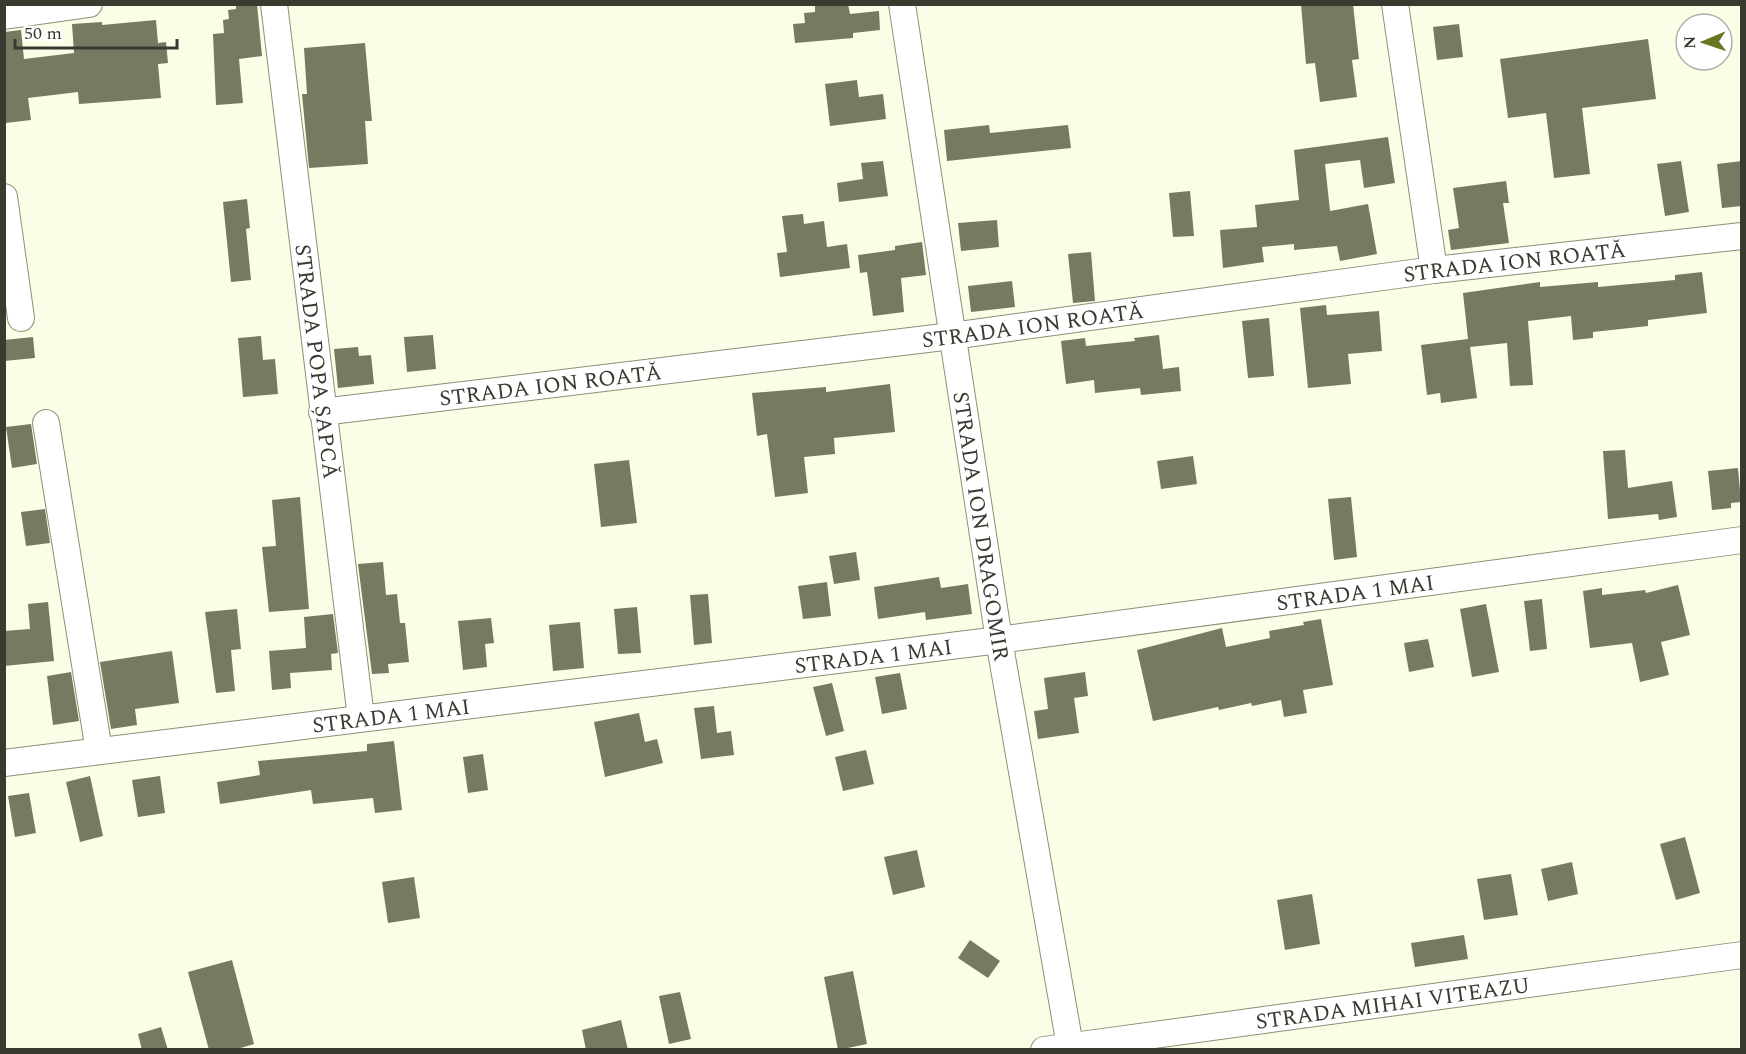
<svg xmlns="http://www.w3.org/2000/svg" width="1746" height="1054" viewBox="0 0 1746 1054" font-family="Spectral,serif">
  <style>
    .building { fill: #757a60 }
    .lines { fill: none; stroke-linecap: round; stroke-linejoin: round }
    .minor-casing { stroke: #8b9076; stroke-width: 28 }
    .minor { stroke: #fff; stroke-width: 26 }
    .labels { text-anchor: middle; stroke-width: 6; stroke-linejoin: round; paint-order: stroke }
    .street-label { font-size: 22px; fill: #383b30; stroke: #fff }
  </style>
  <rect width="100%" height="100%" fill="#f9fee7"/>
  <g class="building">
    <polygon points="236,4 257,4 262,56 239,59 243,103 216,105 213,34 224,33 223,20 229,19 228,10 236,9"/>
    <polygon points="815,4 848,4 850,14 879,11 880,30 853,33 853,38 795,43 793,24 805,23 804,13 815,12"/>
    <polygon points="1301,4 1353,4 1359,59 1352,60 1357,97 1320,102 1315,63 1306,64"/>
    <polygon points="156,20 158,43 166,42 168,63 158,64 161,98 79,104 78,92 28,98 31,120 6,123 4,32 21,30 24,59 74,53 72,24 102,22 102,25"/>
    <polygon points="1459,24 1463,57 1437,60 1433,27"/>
    <polygon points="1648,39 1656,99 1582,108 1590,174 1554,178 1546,113 1508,118 1500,59"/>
    <polygon points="365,43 372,121 365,121 368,164 309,168 302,94 307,94 304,48"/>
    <polygon points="857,80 859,97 883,94 886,119 830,126 825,84"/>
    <polygon points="989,125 990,133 1068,125 1071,148 947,161 944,130"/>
    <polygon points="1388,137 1395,183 1364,188 1360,160 1325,164 1330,211 1368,204 1377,254 1340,261 1337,246 1294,250 1294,244 1262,247 1264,262 1223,268 1220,230 1257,227 1255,205 1299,200 1294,150"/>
    <polygon points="883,161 888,196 839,202 837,183 863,179 861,163"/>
    <polygon points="1681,161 1689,212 1665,216 1657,164"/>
    <polygon points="1742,161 1742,206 1722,208 1717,164"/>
    <polygon points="1506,181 1509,203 1503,203 1509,243 1451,250 1448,230 1459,228 1453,188"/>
    <polygon points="1190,191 1194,236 1173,237 1169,193"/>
    <polygon points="247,199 250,228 246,229 251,280 231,282 223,202"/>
    <polygon points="803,214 804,224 824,221 827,247 847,244 850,268 780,277 777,253 787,252 782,216"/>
    <polygon points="997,220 999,247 961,251 958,223"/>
    <polygon points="922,242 926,275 901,278 904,312 873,316 867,272 860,273 858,255 895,250 895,246"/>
    <polygon points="1091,252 1095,301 1073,303 1068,254"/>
    <polygon points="1702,272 1707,313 1648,320 1648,326 1593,332 1593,338 1573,340 1571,316 1528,321 1533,385 1510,386 1507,343 1470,347 1477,398 1441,403 1440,393 1427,395 1421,345 1468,339 1463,293 1540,282 1540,287 1598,282 1598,287 1675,280 1675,275"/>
    <polygon points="1012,281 1015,307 971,312 968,286"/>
    <polygon points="1326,305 1327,315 1379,311 1382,351 1348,354 1351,384 1308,388 1300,308"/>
    <polygon points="1269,318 1274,376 1248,378 1242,321"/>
    <polygon points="433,335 436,369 407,372 404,337"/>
    <polygon points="1159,335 1163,369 1179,367 1181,391 1141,395 1140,388 1095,393 1094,380 1066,384 1061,341 1085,338 1086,346 1135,341 1134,338"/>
    <polygon points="261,336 263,360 275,359 278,394 243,397 238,338"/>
    <polygon points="33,337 35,358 4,361 4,340"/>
    <polygon points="358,347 359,356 371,355 374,384 338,388 334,349"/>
    <polygon points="890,384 895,432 834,438 835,454 804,457 808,493 775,497 767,434 757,436 752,393 826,387 826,392"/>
    <polygon points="31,424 37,464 12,468 6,427"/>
    <polygon points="1625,450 1628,488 1672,481 1677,517 1659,520 1658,514 1608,519 1603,451"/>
    <polygon points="1193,456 1197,484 1161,489 1157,461"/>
    <polygon points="629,460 637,523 601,527 594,464"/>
    <polygon points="1738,468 1741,502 1731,503 1731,508 1712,510 1708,471"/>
    <polygon points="300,497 309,609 269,612 262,547 276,546 272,500"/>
    <polygon points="1351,497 1357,557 1334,560 1328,499"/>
    <polygon points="45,509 50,543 26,546 21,512"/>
    <polygon points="856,552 860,580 834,584 829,556"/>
    <polygon points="383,562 386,595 397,594 400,623 405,623 409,662 388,664 389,673 372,674 358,564"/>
    <polygon points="939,577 941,588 968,584 972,614 926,620 925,612 878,619 874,587"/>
    <polygon points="827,582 831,616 803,619 798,586"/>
    <polygon points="1678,585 1690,635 1661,642 1669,675 1640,682 1632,643 1590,648 1583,591 1602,588 1602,595 1645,590 1646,593"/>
    <polygon points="708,594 712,643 694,645 690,595"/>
    <polygon points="1542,599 1547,649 1530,651 1524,601"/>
    <polygon points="48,602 54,661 4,666 4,631 30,629 28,604"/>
    <polygon points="1486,604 1499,672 1472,677 1460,609"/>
    <polygon points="637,607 641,653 618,654 614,609"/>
    <polygon points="237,609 241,649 231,650 235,691 216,693 205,612"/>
    <polygon points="333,614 338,653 331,654 332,670 290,673 291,688 272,690 269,651 306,648 304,617"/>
    <polygon points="491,618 494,643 485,644 487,667 463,670 458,621"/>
    <polygon points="1321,619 1333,685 1303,690 1307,713 1284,717 1281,700 1252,706 1251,703 1219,710 1218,707 1153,721 1137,650 1222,628 1226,647 1270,638 1269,631 1304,625 1303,622"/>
    <polygon points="580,622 584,668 553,671 549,625"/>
    <polygon points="1428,639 1434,667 1409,672 1404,643"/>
    <polygon points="172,651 179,703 135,709 137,725 111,729 100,662"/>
    <polygon points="71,672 79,721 53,725 47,676"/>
    <polygon points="1085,672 1088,696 1074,698 1079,733 1038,739 1034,711 1048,709 1044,678"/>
    <polygon points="900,673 907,709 882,714 875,677"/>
    <polygon points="832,683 844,731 826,736 813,687"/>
    <polygon points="714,706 717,733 731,731 734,755 701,759 694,708"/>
    <polygon points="639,713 645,742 657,739 663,763 605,777 594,722"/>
    <polygon points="394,741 402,810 375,813 373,798 313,804 311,790 220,804 217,782 260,775 258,761 367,751 367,744"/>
    <polygon points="866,750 874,784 843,791 835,757"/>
    <polygon points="483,754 488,790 468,793 463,757"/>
    <polygon points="90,776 103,836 80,842 66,782"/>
    <polygon points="160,776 165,813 138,817 132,780"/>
    <polygon points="29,793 36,833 15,837 8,796"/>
    <polygon points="1685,837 1700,893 1676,900 1660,844"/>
    <polygon points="917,850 925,887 893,895 884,857"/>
    <polygon points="1572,862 1578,894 1548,901 1541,869"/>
    <polygon points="1511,874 1518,915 1484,920 1477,879"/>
    <polygon points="414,877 420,918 388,923 382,882"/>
    <polygon points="1312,894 1320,944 1285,950 1277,900"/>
    <polygon points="1464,935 1468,959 1415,967 1411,943"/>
    <polygon points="970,940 1000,961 988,978 958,958"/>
    <polygon points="232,960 254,1044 234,1050 209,1050 188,972"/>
    <polygon points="853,971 867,1044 838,1050 824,977"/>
    <polygon points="680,992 691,1039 669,1044 659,996"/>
    <polygon points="621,1020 628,1050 586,1050 582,1030"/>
    <polygon points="161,1027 168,1050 142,1050 138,1034"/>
  </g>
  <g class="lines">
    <g class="minor-casing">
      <g id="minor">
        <path id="s1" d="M274 4 361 718"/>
        <path id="s2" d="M902 4 999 640 1070 1046"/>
        <polyline points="1395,4 1434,270"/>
        <polyline points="4,16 89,4"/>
        <polyline points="4,197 21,318"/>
        <path id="s3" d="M322 412 952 336 1434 270 1742 236"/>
        <polyline points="46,423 99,751"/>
        <path id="s4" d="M4 763 999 640 1742 540"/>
        <path id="s5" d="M1044 1050 1742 955"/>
      </g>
    </g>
    <use href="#minor" class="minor"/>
  </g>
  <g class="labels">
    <g class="street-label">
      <text dy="8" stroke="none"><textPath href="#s3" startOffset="1202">STRADA ION ROATĂ</textPath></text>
      <text dy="8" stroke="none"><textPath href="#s3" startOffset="716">STRADA ION ROATĂ</textPath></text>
      <text dy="8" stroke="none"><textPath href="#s1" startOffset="360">STRADA POPA ȘAPCĂ</textPath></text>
      <text dy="8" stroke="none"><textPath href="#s3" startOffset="230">STRADA ION ROATĂ</textPath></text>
      <text dy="8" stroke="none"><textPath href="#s2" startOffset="528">STRADA ION DRAGOMIR</textPath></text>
      <text dy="8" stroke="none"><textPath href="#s4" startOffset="1362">STRADA 1 MAI</textPath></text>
      <text dy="8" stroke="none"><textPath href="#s4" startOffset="876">STRADA 1 MAI</textPath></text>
      <text dy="8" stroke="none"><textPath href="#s4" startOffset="390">STRADA 1 MAI</textPath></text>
      <text dy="8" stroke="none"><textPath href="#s5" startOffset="352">STRADA MIHAI VITEAZU</textPath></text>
    </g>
  </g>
  <rect width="1746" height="1054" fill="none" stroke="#383b30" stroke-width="12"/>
  <g transform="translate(1704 42) rotate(268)"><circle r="28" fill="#ffffff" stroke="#afb1ac" stroke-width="1.5"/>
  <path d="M0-4.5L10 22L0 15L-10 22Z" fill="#697520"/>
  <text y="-9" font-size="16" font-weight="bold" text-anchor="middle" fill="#383b30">N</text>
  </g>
  <path d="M15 39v9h162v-9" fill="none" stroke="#383b30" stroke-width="3"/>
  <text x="24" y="39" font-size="18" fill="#383b30" stroke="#ffffff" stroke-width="4.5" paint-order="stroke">50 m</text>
</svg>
